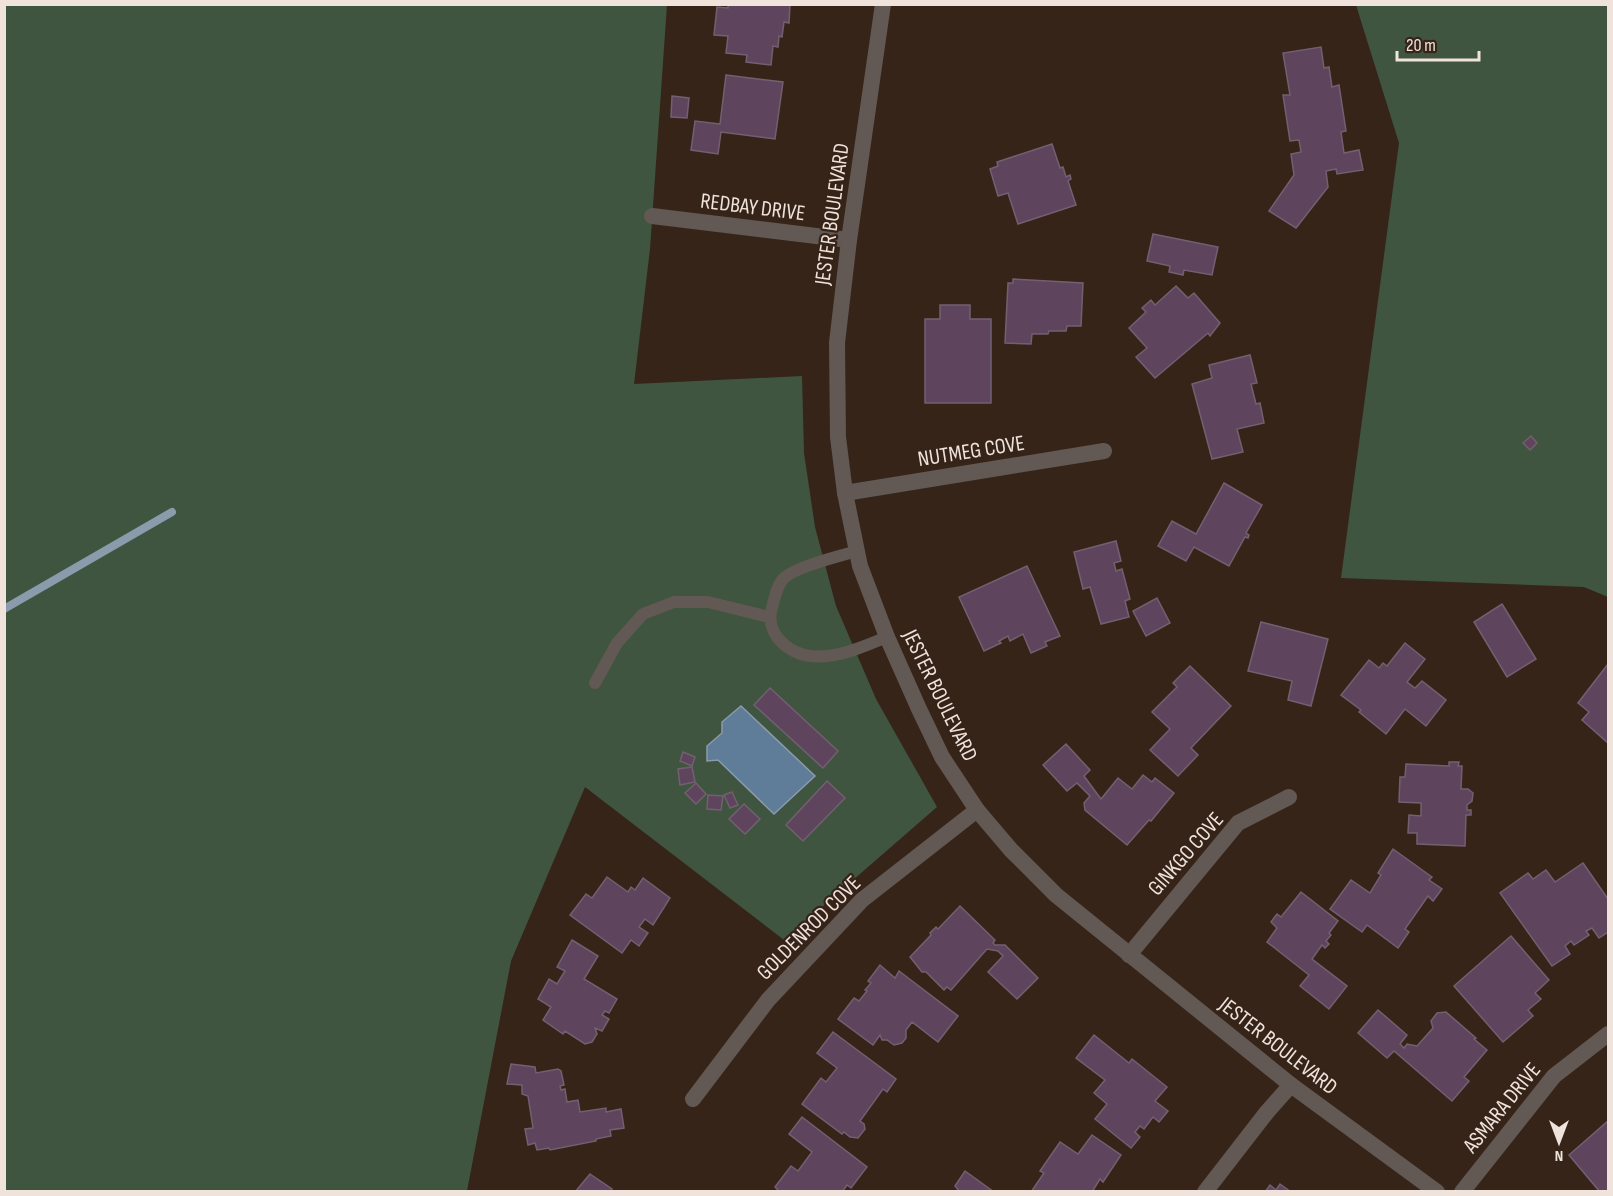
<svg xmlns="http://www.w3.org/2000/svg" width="1613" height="1196" viewBox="0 0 1613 1196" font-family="'Sofia Sans Condensed',sans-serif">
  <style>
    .green { fill: #3f5540 }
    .water { fill: #5f7c98; stroke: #8a9bac; stroke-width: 1.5 }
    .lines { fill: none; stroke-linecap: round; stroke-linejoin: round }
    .stream { stroke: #8a9bac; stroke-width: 8 }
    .building { fill: #5f445e; stroke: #726070; stroke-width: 1.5 }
    .service { stroke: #625854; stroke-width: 12 }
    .minor { stroke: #625854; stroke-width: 16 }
    .tertiary { stroke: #625854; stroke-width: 16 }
    .labels { text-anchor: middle; stroke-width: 4.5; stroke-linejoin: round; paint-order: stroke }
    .street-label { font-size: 22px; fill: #efe3db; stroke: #362419 }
  </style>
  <rect width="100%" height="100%" fill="#362419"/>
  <g class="green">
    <polygon points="5,5 667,5 650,249 634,384 802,376 804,453 815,527 836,606 876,699 937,807 784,940 585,787 511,961 467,1191 5,1192"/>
    <polygon points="1356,5 1608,5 1608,597 1584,587 1341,578 1399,143"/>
  </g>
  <polygon class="water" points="741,706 815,776 774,814 718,760 707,761 707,746 722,733 722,722"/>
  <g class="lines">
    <polyline class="stream" points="4,609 172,512"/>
  </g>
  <g class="building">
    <polygon points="728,4 790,4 789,23 784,22 782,37 779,36 778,47 773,46 771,65 746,62 747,55 726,53 728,36 714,35 717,7 728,8"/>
    <polygon points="1321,47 1324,68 1329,67 1332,87 1339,85 1346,131 1341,132 1344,153 1359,150 1363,170 1337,174 1336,169 1326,171 1328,187 1296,228 1269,211 1294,175 1291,154 1301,152 1299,140 1290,141 1283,95 1290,95 1283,53"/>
    <polygon points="726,75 783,82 775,139 721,132 718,154 691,150 695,121 720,124"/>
    <polygon points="672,96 689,98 687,118 671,117"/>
    <polygon points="1052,144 1060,168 1063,167 1066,177 1070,175 1071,179 1068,181 1076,205 1018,224 1008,193 998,196 990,169 998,166 997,162"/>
    <polygon points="1153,234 1218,247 1212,275 1184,270 1183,275 1169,272 1170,266 1147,261"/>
    <polygon points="1013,279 1083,283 1081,326 1067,326 1066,331 1049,331 1048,334 1032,334 1031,344 1005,343 1008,283 1013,283"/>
    <polygon points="1176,286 1188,298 1194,293 1220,323 1210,336 1208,333 1155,378 1136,357 1147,348 1129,328 1146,312 1142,308 1151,300 1155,305"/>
    <polygon points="940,305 970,305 970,319 991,319 991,403 925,403 925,319 940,319"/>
    <polygon points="1250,355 1257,383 1251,384 1256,404 1260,403 1264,423 1237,429 1243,452 1212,459 1192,384 1212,378 1209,365"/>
    <polygon points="1531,436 1537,443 1530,450 1523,443"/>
    <polygon points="1224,483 1262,505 1246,533 1249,535 1248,538 1245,537 1229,566 1194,547 1186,561 1158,546 1172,521 1196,534"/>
    <polygon points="1116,541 1121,561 1114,563 1116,571 1122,569 1130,599 1125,601 1129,617 1101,624 1090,587 1083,589 1074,552"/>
    <polygon points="1027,566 1060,636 1045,642 1047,646 1031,653 1023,634 1010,641 1008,636 999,641 1001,643 984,651 959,597"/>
    <polygon points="1157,598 1170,623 1146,636 1133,611"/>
    <polygon points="1502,604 1536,659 1507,677 1474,622"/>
    <polygon points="1261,622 1328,639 1311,706 1288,700 1292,681 1248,671"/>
    <polygon points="1405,643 1425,659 1407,682 1415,688 1422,681 1446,700 1426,726 1405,709 1386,734 1359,712 1361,710 1341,695 1369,660 1379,668 1383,663 1387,666"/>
    <polygon points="1608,664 1608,743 1582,720 1589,712 1578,703"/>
    <polygon points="1190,666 1231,706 1191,748 1198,755 1178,776 1150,750 1170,729 1152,712 1177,687 1173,683"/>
    <polygon points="770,688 838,751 823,768 754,705"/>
    <polygon points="1066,744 1090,770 1084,776 1101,799 1118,778 1132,789 1143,775 1152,782 1155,778 1174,793 1151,821 1149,820 1127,845 1085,810 1084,803 1090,796 1077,783 1067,791 1043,765"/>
    <polygon points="683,752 695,757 692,766 680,761"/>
    <polygon points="1449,762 1459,762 1458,766 1462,766 1461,789 1468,789 1473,793 1472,801 1467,805 1467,810 1471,810 1471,815 1466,815 1465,846 1417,844 1417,833 1408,833 1409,815 1421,816 1421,803 1399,802 1400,777 1405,777 1406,764 1449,766"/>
    <polygon points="692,767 695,782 680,785 678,769"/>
    <polygon points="827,781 845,798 803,841 786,825"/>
    <polygon points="696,783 706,794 696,804 685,793"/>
    <polygon points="732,792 738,805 730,808 724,795"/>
    <polygon points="708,795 723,796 721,810 707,809"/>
    <polygon points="744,804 760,819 745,834 729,819"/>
    <polygon points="1393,849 1432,877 1429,880 1442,889 1433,901 1428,896 1405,929 1409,932 1398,948 1367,925 1362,932 1330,909 1351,880 1370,893 1381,875 1378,873"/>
    <polygon points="1583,863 1608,899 1608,932 1599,938 1592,928 1586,931 1589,935 1574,945 1571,941 1565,946 1570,954 1552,966 1500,893 1528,873 1533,879 1546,870 1555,882"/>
    <polygon points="607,877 628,892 631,887 635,890 643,878 670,898 653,925 645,919 639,927 648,933 639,946 631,940 622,953 570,915 586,894 592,898"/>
    <polygon points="1301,892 1338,921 1329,933 1331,935 1326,941 1329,944 1325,948 1322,945 1312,959 1347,986 1329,1009 1300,986 1309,975 1267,942 1277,928 1271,922 1277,914 1281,917"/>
    <polygon points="960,906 995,940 993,943 995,945 1005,945 1038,978 1017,999 988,972 1003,956 998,951 987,949 951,990 947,987 944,990 926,972 922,972 910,957 931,935 930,933 936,927 938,929"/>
    <polygon points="1511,936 1549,980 1535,993 1541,999 1528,1010 1533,1016 1503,1042 1454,986"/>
    <polygon points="572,940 598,956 584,979 617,999 609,1013 605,1011 602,1015 609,1019 602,1031 595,1028 597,1034 592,1042 585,1044 565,1031 563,1034 543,1020 551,1007 538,999 549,979 557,984 565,971 557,967"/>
    <polygon points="880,965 895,978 899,971 958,1016 938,1042 912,1022 906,1030 906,1038 902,1043 894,1045 887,1040 882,1040 880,1035 873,1045 838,1019 854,998 859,1001 867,991 865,990 871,983 868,981"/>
    <polygon points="1378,1010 1407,1035 1400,1044 1404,1048 1407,1044 1417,1046 1433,1028 1431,1021 1437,1013 1446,1012 1476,1038 1474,1039 1487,1050 1464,1077 1469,1081 1452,1101 1394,1051 1387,1058 1358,1033"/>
    <polygon points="833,1032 896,1079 887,1092 883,1089 860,1121 864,1124 865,1129 858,1138 850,1137 844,1132 842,1134 802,1104 821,1078 826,1082 837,1068 817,1053"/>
    <polygon points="1094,1035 1129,1063 1132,1059 1167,1087 1155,1101 1168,1111 1159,1122 1153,1117 1144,1129 1140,1126 1135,1132 1140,1137 1131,1148 1095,1119 1107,1104 1094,1093 1105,1080 1076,1058"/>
    <polygon points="511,1064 535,1067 536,1073 558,1069 561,1071 564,1085 560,1086 561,1090 565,1089 567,1102 578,1100 580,1112 606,1108 606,1112 621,1109 624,1128 610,1130 611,1136 596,1139 596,1141 550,1150 549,1148 537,1150 535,1143 528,1145 525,1129 533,1128 528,1096 522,1094 522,1085 507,1084"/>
    <polygon points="802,1117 867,1167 851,1188 847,1185 842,1192 780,1192 775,1187 791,1166 798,1171 812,1152 789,1134"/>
    <polygon points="1608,1121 1608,1192 1600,1192 1569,1155"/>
    <polygon points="1092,1135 1121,1155 1103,1182 1100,1179 1092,1192 1031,1192 1044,1173 1040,1171 1060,1142 1078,1154"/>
    <polygon points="965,1171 994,1192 960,1192 955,1186"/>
    <polygon points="590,1174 612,1189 610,1192 575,1192"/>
    <polygon points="1280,1184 1291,1192 1265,1192 1270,1185 1276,1190"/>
  </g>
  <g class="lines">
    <g class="service">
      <path d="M857 551C840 556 797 566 784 578 776 586 774 601 771 612 769 620 772 630 777 637 805 673 853 651 887 637"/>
      <polyline points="595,683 617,643 643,614 674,602 708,602 769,617"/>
    </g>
    <g class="minor">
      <polyline points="652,216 849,240"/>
      <polyline points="845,493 1104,451"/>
      <polyline points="1129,955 1238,823 1289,797"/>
      <polyline points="693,1099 768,1000 862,900 977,810"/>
      <polyline points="1205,1192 1267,1112 1291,1085"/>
      <polyline points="1462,1192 1554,1076 1608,1034"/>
    </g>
    <polyline class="tertiary" points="883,4 849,240 837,343 838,437 845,493 860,566 887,637 919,709 942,757 977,810 1011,850 1056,895 1291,1085 1437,1192"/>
  </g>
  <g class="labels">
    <g class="street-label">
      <text transform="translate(753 206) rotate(7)" y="8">REDBAY DRIVE</text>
      <text transform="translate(831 214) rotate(-82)" y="8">JESTER BOULEVARD</text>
      <text transform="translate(971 450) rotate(-9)" y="8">NUTMEG COVE</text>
      <text transform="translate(941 695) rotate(64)" y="8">JESTER BOULEVARD</text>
      <text transform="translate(1185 853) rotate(-49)" y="8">GINKGO COVE</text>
      <text transform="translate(808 927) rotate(-45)" y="8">GOLDENROD COVE</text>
      <text transform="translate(1279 1045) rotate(38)" y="8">JESTER BOULEVARD</text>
      <text transform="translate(1501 1107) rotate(-51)" y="8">ASMARA DRIVE</text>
    </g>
  </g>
  <rect width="1613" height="1196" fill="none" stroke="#efe3db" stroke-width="12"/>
  <g transform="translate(1559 1142) rotate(180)" stroke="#362419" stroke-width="4.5" paint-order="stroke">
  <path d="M0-4.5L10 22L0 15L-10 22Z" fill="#efe3db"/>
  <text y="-9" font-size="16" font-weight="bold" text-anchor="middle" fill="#efe3db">N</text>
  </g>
  <path d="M1397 51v9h82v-9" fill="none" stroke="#efe3db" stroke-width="3"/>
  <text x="1406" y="51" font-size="18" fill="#efe3db" stroke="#362419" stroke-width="4.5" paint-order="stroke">20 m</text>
</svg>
